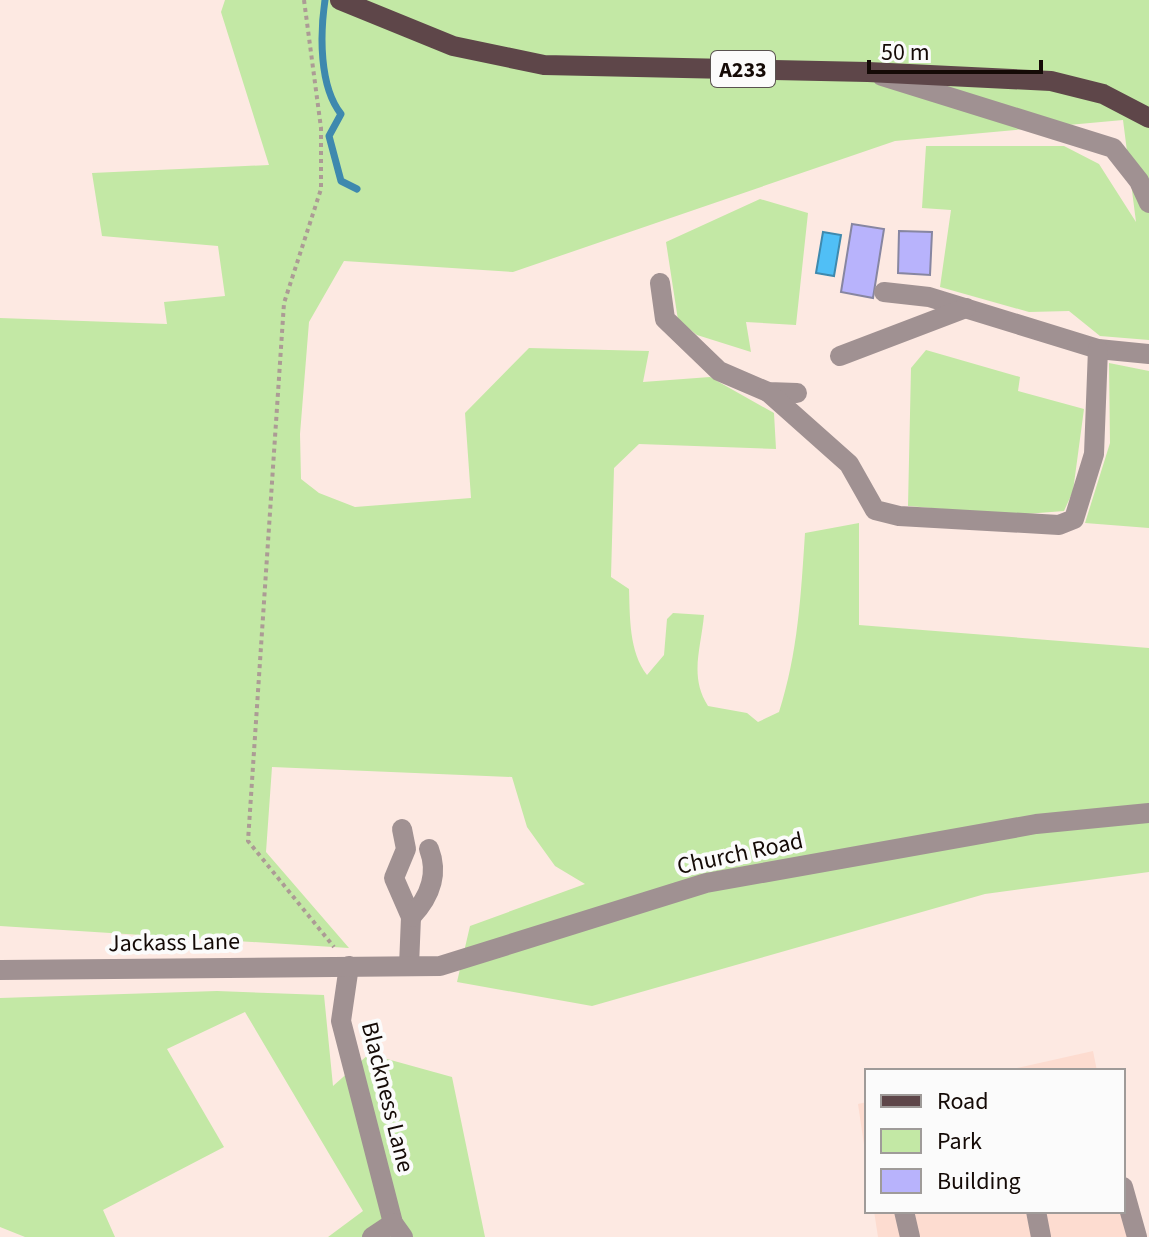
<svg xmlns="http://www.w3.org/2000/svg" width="1149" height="1237" viewBox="0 0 1149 1237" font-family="'Source Sans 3',sans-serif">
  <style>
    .built { fill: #fddcd0 }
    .green { fill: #c3e8a5 }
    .water { fill: #50bff6; stroke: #3e89ae; stroke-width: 2 }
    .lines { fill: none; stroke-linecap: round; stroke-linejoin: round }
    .stream { stroke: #3e89ae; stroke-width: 7 }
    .building { fill: #b8b3fc; stroke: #8786a1; stroke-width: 2 }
    .path { stroke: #ac9b95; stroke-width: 4; stroke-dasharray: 4 4; stroke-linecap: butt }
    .minor { stroke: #a09192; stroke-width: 20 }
    .major { stroke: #5e4649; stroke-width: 20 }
    .labels { text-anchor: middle; stroke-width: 8; stroke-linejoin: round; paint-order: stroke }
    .shield { fill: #fbfbfb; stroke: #595250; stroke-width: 2 }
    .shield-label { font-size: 22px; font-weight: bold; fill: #140a06 }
    .street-label { font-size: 24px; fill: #140a06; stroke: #fbfbfb }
  </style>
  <rect width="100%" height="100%" fill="#fde9e2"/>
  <g class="built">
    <polygon points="1093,1051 1097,1071 1004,1071"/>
    <polygon points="867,1102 867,1165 858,1104"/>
    <polygon points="874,1211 1123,1211 1130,1237 878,1237"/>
  </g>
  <g class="green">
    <path d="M225 0H1149V340L1100 336 1069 311 1029 312 940 287 951 210 922 208 926 146H1064L1099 164 1136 222 1123 120 895 141 513 272 344 261 309 322 300 434 301 479 319 493 355 507 471 498 465 413 529 348 649 351 643 382 710 377 774 413 776 449 639 444 614 468 611 577 629 589C630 617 629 652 647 675L664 655 667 619 673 613 704 615C701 649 689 676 708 706L747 713 758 722 779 712C798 653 801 594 805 533L859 523V625L1149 648V872L985 894 592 1006 457 982 470 926 585 884 555 866 527 827 512 777 272 767 266 852 349 948 0 926V318L167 324 164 302 225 296 218 246 102 236 92 173 269 165 221 12Z"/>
    <polygon points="760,199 808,213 796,325 746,322 751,352 697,335 678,320 666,242"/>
    <polygon points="926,350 1020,377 1018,391 1084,409 1073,491 1064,511 1013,515 908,506 911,368"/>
    <polygon points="1109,363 1149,371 1149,528 1085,523 1110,443"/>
    <polygon points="217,991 324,995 333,1086 369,1054 452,1077 485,1237 328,1237 363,1211 245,1012 167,1049 224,1147 103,1210 115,1237 25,1237 0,1227 0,998"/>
  </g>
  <polygon class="water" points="823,232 841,235 834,276 816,273"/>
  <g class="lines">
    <path class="stream" d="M325 0C320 34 319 86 341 114L329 136 341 181 357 189"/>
  </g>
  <g class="building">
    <polygon points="852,224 884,229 873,298 841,292"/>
    <polygon points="899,231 932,232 930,275 898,273"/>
  </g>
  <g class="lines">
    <polyline class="path" points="304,0 321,128 321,189 284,303 248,841 334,947"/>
    <g class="minor">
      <polyline points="882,76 1113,148 1139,181 1149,203"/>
      <polyline points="660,283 665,319 719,371 768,392 797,393"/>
      <polyline points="884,292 929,297 1098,349 1149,354"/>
      <polyline points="840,356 966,308"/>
      <polyline points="768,392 849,464 875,510 899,516 1059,525 1074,519 1094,454 1098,349"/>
      <polyline points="402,829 406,849 394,878 411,917 409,966"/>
      <path d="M411 917C429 898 439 875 429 849"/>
      <polyline points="349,966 341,1021 393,1223 403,1237"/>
      <polyline points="0,970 440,966 706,883 1036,824 1149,813"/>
      <polyline points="1123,1187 1137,1237"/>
      <polyline points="904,1211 910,1237"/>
      <polyline points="1036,1211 1041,1237"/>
      <polyline points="372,1237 393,1223"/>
    </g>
    <polyline class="major" points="340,0 453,46 544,65 868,72 1051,81 1103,94 1149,118"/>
  </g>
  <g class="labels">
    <rect class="shield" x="711" y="51" width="64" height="36" rx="6"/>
    <g class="shield-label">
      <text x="743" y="77">A233</text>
    </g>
    <g class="street-label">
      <text transform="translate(740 853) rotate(-12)" y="8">Church Road</text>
      <text transform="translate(174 942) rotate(-1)" y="8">Jackass Lane</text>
      <text transform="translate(388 1097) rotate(76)" y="8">Blackness Lane</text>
    </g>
  </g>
  <rect x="865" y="1069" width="260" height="144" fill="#fbfbfb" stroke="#9f9b99" stroke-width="2"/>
  <rect x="881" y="1095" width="40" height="12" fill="#5e4649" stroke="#9f9b99" stroke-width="2"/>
  <text x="937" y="1109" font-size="24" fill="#140a06">Road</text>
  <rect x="881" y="1129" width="40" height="24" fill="#c3e8a5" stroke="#9f9b99" stroke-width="2"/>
  <text x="937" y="1149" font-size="24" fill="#140a06">Park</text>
  <rect x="881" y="1169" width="40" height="24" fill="#b8b3fc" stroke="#9f9b99" stroke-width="2"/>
  <text x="937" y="1189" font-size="24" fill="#140a06">Building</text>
  <path d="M869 60v12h172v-12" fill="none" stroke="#140a06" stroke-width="4"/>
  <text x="881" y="60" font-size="24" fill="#140a06" stroke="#fbfbfb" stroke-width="6" paint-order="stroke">50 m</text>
</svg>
